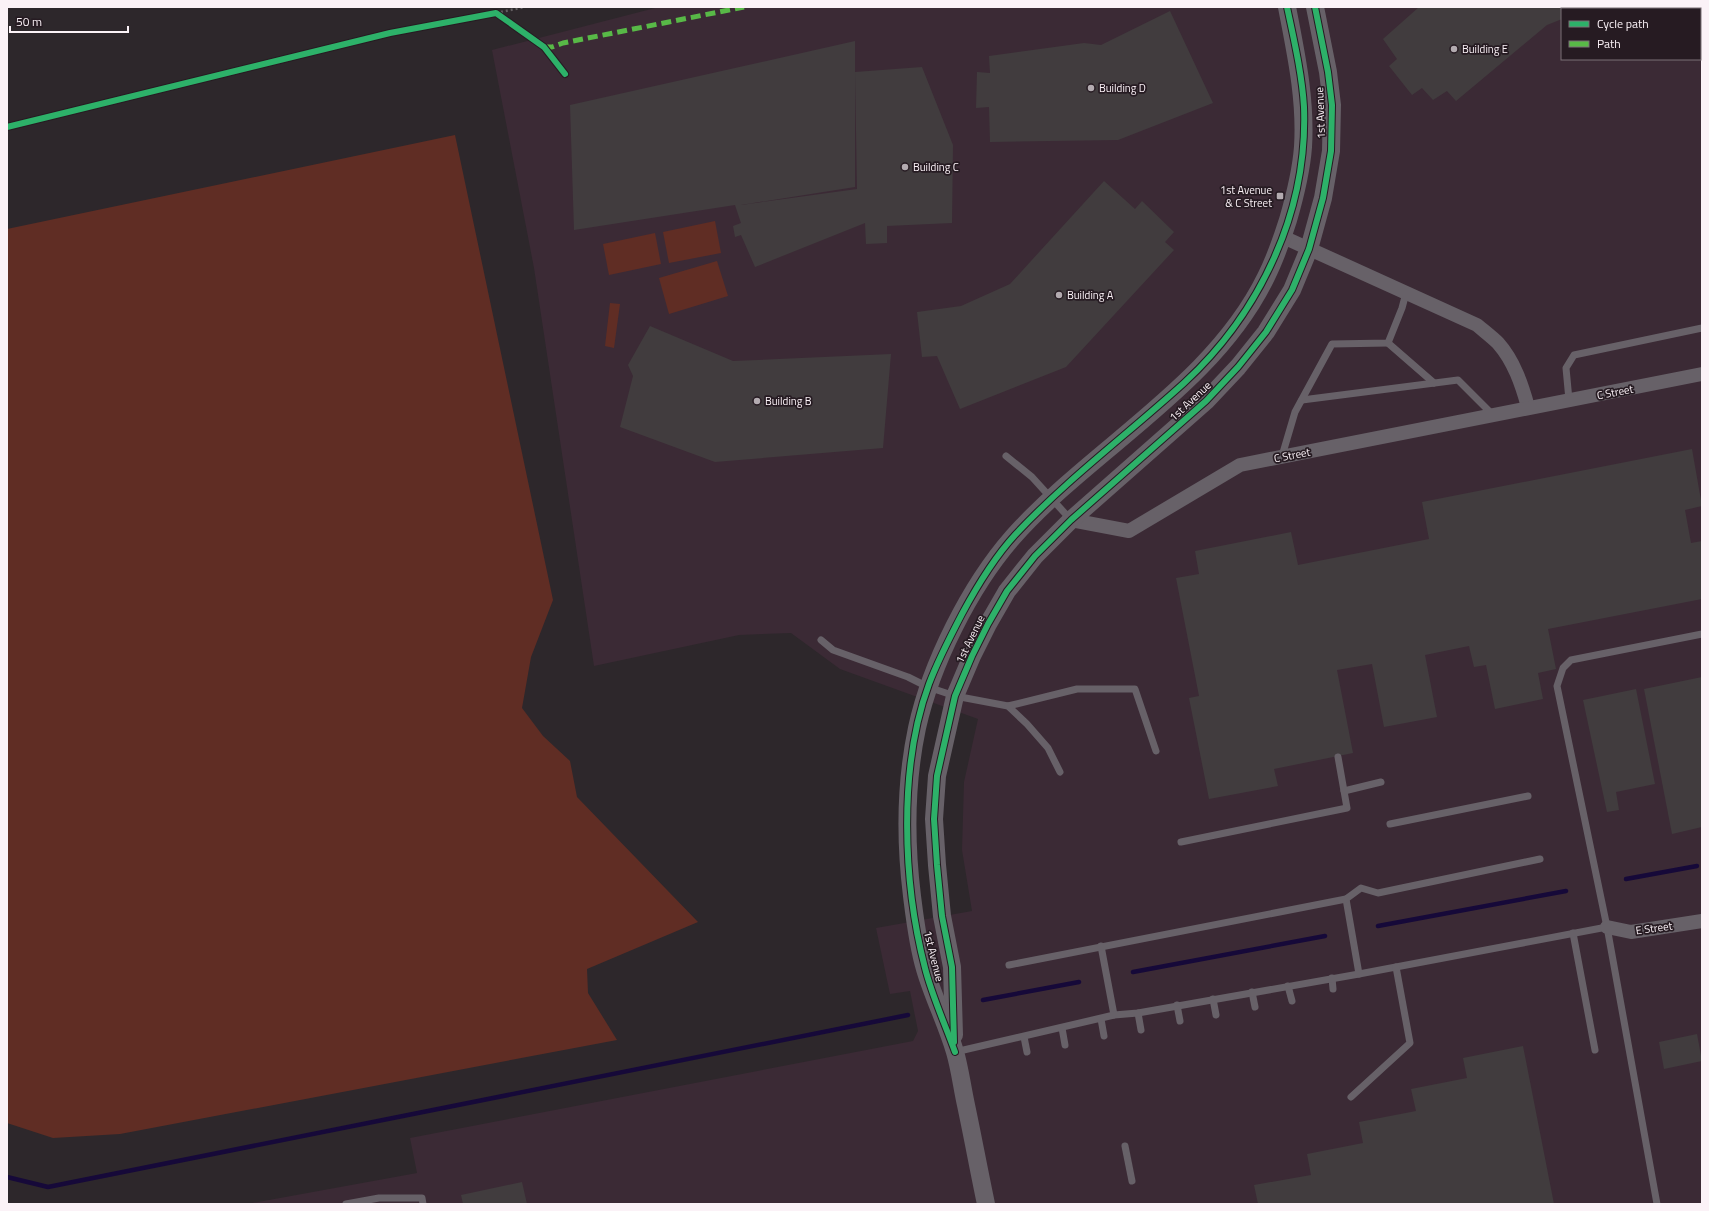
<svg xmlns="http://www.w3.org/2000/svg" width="1709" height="1211" viewBox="0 0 1709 1211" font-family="'Titillium Web',sans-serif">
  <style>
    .built { fill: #3b2a35; fill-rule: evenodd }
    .green { fill: #602d24 }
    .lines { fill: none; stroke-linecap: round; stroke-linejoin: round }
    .stream { stroke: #160939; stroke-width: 4.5 }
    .building { fill: #413c3e }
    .path { stroke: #635e62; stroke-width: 2.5; stroke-dasharray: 2 3; stroke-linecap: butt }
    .service { stroke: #676168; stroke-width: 7 }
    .minor { stroke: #676168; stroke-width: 14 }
    .tertiary { stroke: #676168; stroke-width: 18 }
    .quiet { stroke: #58b947; stroke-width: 5; stroke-dasharray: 10 5; stroke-linecap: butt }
    .cycleway-casing { stroke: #261b22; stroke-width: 8 }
    .cycleway { stroke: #2db169; stroke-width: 6 }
    .poi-dot { fill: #b3abb0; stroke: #261b22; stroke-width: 1.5 }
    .labels { text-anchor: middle; stroke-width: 3.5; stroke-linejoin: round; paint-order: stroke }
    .poi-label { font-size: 11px; fill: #fbf2f7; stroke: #261b22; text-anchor: start }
    .street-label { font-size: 11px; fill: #fbf2f7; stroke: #261b22 }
  </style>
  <rect width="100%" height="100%" fill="#2d272b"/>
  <path class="built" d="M659 7H1702V1204H247L417 1173 410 1138 913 1041 918 1031 910 991 890 994 876 928 972 911 962 850 964 782 978 719 840 669 791 633 739 635 594 666 534 268 492 50ZM1562 9H1700V59H1562Z"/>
  <g class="green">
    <polygon points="455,135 553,600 531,657 522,708 543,736 570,761 577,797 698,922 587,969 588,993 617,1040 120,1134 53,1138 7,1123 7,229"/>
    <polygon points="715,221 721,253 669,263 663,232"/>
    <polygon points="655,233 661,264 609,275 603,244"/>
    <polygon points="717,261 728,296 669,314 659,278"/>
    <polygon points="610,303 620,304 614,348 605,346"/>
  </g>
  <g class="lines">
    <g class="stream">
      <polyline points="1626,879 1697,866"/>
      <polyline points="1378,926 1566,891"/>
      <polyline points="1133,972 1325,936"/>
      <polyline points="983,1000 1079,982"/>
      <polyline points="7,1177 48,1187 908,1015"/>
    </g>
  </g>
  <g class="building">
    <polygon points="1419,7 1595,7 1590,9 1562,9 1562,19 1547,25 1456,101 1447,91 1433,100 1422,88 1412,95 1389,66 1397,59 1383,39"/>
    <polygon points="1170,11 1213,103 1118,140 990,142 989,107 976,108 977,72 990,73 989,56 1084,43 1101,45"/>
    <polygon points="855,41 855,187 741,205 857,189 855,72 922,67 953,145 952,223 887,226 887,243 866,244 865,223 755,267 741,235 735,237 733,226 741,223 735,205 574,230 570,105"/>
    <polygon points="1104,181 1135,209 1142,201 1174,232 1165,242 1174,250 1066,367 960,409 937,356 922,357 917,312 961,306 1010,284"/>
    <polygon points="650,326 733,361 891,354 883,448 715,462 620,427 633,376 628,365"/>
    <polygon points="1692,449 1702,506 1685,510 1691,543 1702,541 1702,599 1548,629 1556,669 1538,673 1543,699 1495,709 1486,665 1474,667 1469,646 1425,655 1437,717 1384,727 1372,664 1337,670 1353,753 1274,769 1278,786 1209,799 1189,698 1199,696 1176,578 1199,574 1195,551 1291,532 1298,565 1429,539 1422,502"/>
    <polygon points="1702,677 1702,827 1672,834 1644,689"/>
    <polygon points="1636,689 1655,784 1616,792 1619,810 1607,812 1583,700"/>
    <polygon points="1697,1034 1702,1061 1664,1069 1659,1042"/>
    <polygon points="1523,1046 1554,1204 1258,1204 1254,1185 1311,1175 1307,1154 1363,1143 1359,1122 1416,1111 1411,1089 1467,1078 1463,1058"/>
    <polygon points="522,1182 527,1204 463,1204 461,1195"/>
  </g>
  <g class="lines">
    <polyline class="path" points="496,13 525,7"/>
    <g class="service">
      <polyline points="1388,343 1434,383"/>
      <polyline points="1302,400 1458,380 1493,415"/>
      <polyline points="1569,400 1566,368 1574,355 1702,328"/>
      <polyline points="1006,456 1032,477 1071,520"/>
      <polyline points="1282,456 1295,412 1332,344 1388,343 1402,308 1406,293"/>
      <polyline points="821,640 833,650 908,677 928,687 955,696 1008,706 1027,724 1048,748 1060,772"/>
      <polyline points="1008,706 1077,689 1135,689 1156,751"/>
      <polyline points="1344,791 1381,782"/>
      <polyline points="1390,824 1528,796"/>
      <polyline points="1181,842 1347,808 1338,757"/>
      <polyline points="1346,899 1359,974"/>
      <polyline points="1573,933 1595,1050"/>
      <polyline points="1101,946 1114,1015"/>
      <polyline points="1009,965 1346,899 1361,888 1378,893 1540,859"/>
      <polyline points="1332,978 1333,989"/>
      <polyline points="1288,986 1292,1001"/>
      <polyline points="1252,992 1255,1007"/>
      <polyline points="1213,999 1216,1015"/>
      <polyline points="1177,1005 1180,1021"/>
      <polyline points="1138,1013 1141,1030"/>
      <polyline points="1101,1019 1104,1036"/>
      <polyline points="1062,1028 1065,1045"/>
      <polyline points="1024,1037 1027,1052"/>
      <polyline points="955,1052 1114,1015 1138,1013 1359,974 1607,927"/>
      <polyline points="1351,1097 1410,1043 1396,967"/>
      <polyline points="1125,1146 1132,1181"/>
      <polyline points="346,1204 379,1198 422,1198 423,1204"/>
      <polyline points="1657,1204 1607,927 1557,686 1563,668 1571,660 1702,634"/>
    </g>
    <g class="minor">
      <path d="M1283 237 1477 325C1484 331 1492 337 1498 343 1514 361 1522 385 1528 407"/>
      <polyline points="1071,520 1129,531 1240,465 1702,374"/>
      <polyline points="1607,927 1631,932 1702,921"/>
    </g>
    <g class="tertiary">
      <polyline points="954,1035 952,967 942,916 937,865 934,819 937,776 955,696 972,656 988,624 1007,591 1035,556 1071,520 1206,401 1238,367 1266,332 1292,290 1309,249 1323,198 1331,151 1332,105 1328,72 1315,7"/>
      <path d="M986 1204C979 1171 973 1138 966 1105 962 1087 960 1069 955 1052 947 1024 933 997 925 969 918 946 915 920 912 896 905 839 905 785 917 728 931 664 970 586 1013 537 1092 448 1213 386 1266 277 1275 259 1282 239 1288 220 1295 196 1301 173 1303 147 1306 99 1296 54 1287 7"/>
    </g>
    <polyline class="quiet" points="544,47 552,47 563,43 744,7"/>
    <g class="cycleway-casing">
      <g id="cycleway">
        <polyline points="7,127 390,33 496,13 544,47 565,74"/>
        <polyline points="954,1042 952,967 942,916 937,865 934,819 937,776 955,696 972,656 988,624 1007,591 1035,556 1071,520 1206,401 1238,367 1266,332 1292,290 1309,249 1323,198 1331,151 1332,105 1328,72 1315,7"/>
        <path d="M955 1052C945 1024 932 996 925 968 903 883 898 768 929 684 938 660 950 637 962 614 977 586 993 559 1015 535 1066 480 1128 434 1184 383 1260 313 1308 212 1304 107 1302 74 1294 40 1287 7"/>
      </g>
    </g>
    <use href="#cycleway" class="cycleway"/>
  </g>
  <g class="poi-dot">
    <circle cx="1454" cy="49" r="4"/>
    <circle cx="1091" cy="88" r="4"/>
    <circle cx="905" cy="167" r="4"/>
    <rect x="1276" y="192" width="8" height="8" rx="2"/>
    <circle cx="1059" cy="295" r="4"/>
    <circle cx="757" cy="401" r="4"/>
  </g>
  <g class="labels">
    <g class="poi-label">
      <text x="1462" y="53">Building E</text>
      <text x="1099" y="92">Building D</text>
      <text x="913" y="171">Building C</text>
      <text x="1272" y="194" text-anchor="end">1st Avenue<tspan x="1272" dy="13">&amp; C Street</tspan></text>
      <text x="1067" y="299">Building A</text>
      <text x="765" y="405">Building B</text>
    </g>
    <g class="street-label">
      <text transform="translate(1320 113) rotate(-92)" y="4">1st Avenue</text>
      <text transform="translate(1615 392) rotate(-11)" y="4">C Street</text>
      <text transform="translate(1190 401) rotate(-43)" y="4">1st Avenue</text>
      <text transform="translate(1292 455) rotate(-11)" y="4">C Street</text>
      <text transform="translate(970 639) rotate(-64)" y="4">1st Avenue</text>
      <text transform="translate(1654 928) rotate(-8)" y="4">E Street</text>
      <text transform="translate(934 956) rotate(76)" y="4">1st Avenue</text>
    </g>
  </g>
  <rect width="1709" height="1211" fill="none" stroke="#fbf2f7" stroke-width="16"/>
  <rect x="1561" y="8" width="140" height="52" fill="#261b22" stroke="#7b7177"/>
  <rect x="1569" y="21" width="20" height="6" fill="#2db169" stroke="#7b7177"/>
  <text x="1597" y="28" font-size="12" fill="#fbf2f7">Cycle path</text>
  <rect x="1569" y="41" width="20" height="6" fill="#58b947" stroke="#7b7177"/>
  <text x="1597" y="48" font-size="12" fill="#fbf2f7">Path</text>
  <path d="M10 26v6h118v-6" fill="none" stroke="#fbf2f7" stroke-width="2"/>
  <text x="16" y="26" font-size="12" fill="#fbf2f7" stroke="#261b22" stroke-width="3" paint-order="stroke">50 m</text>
</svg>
